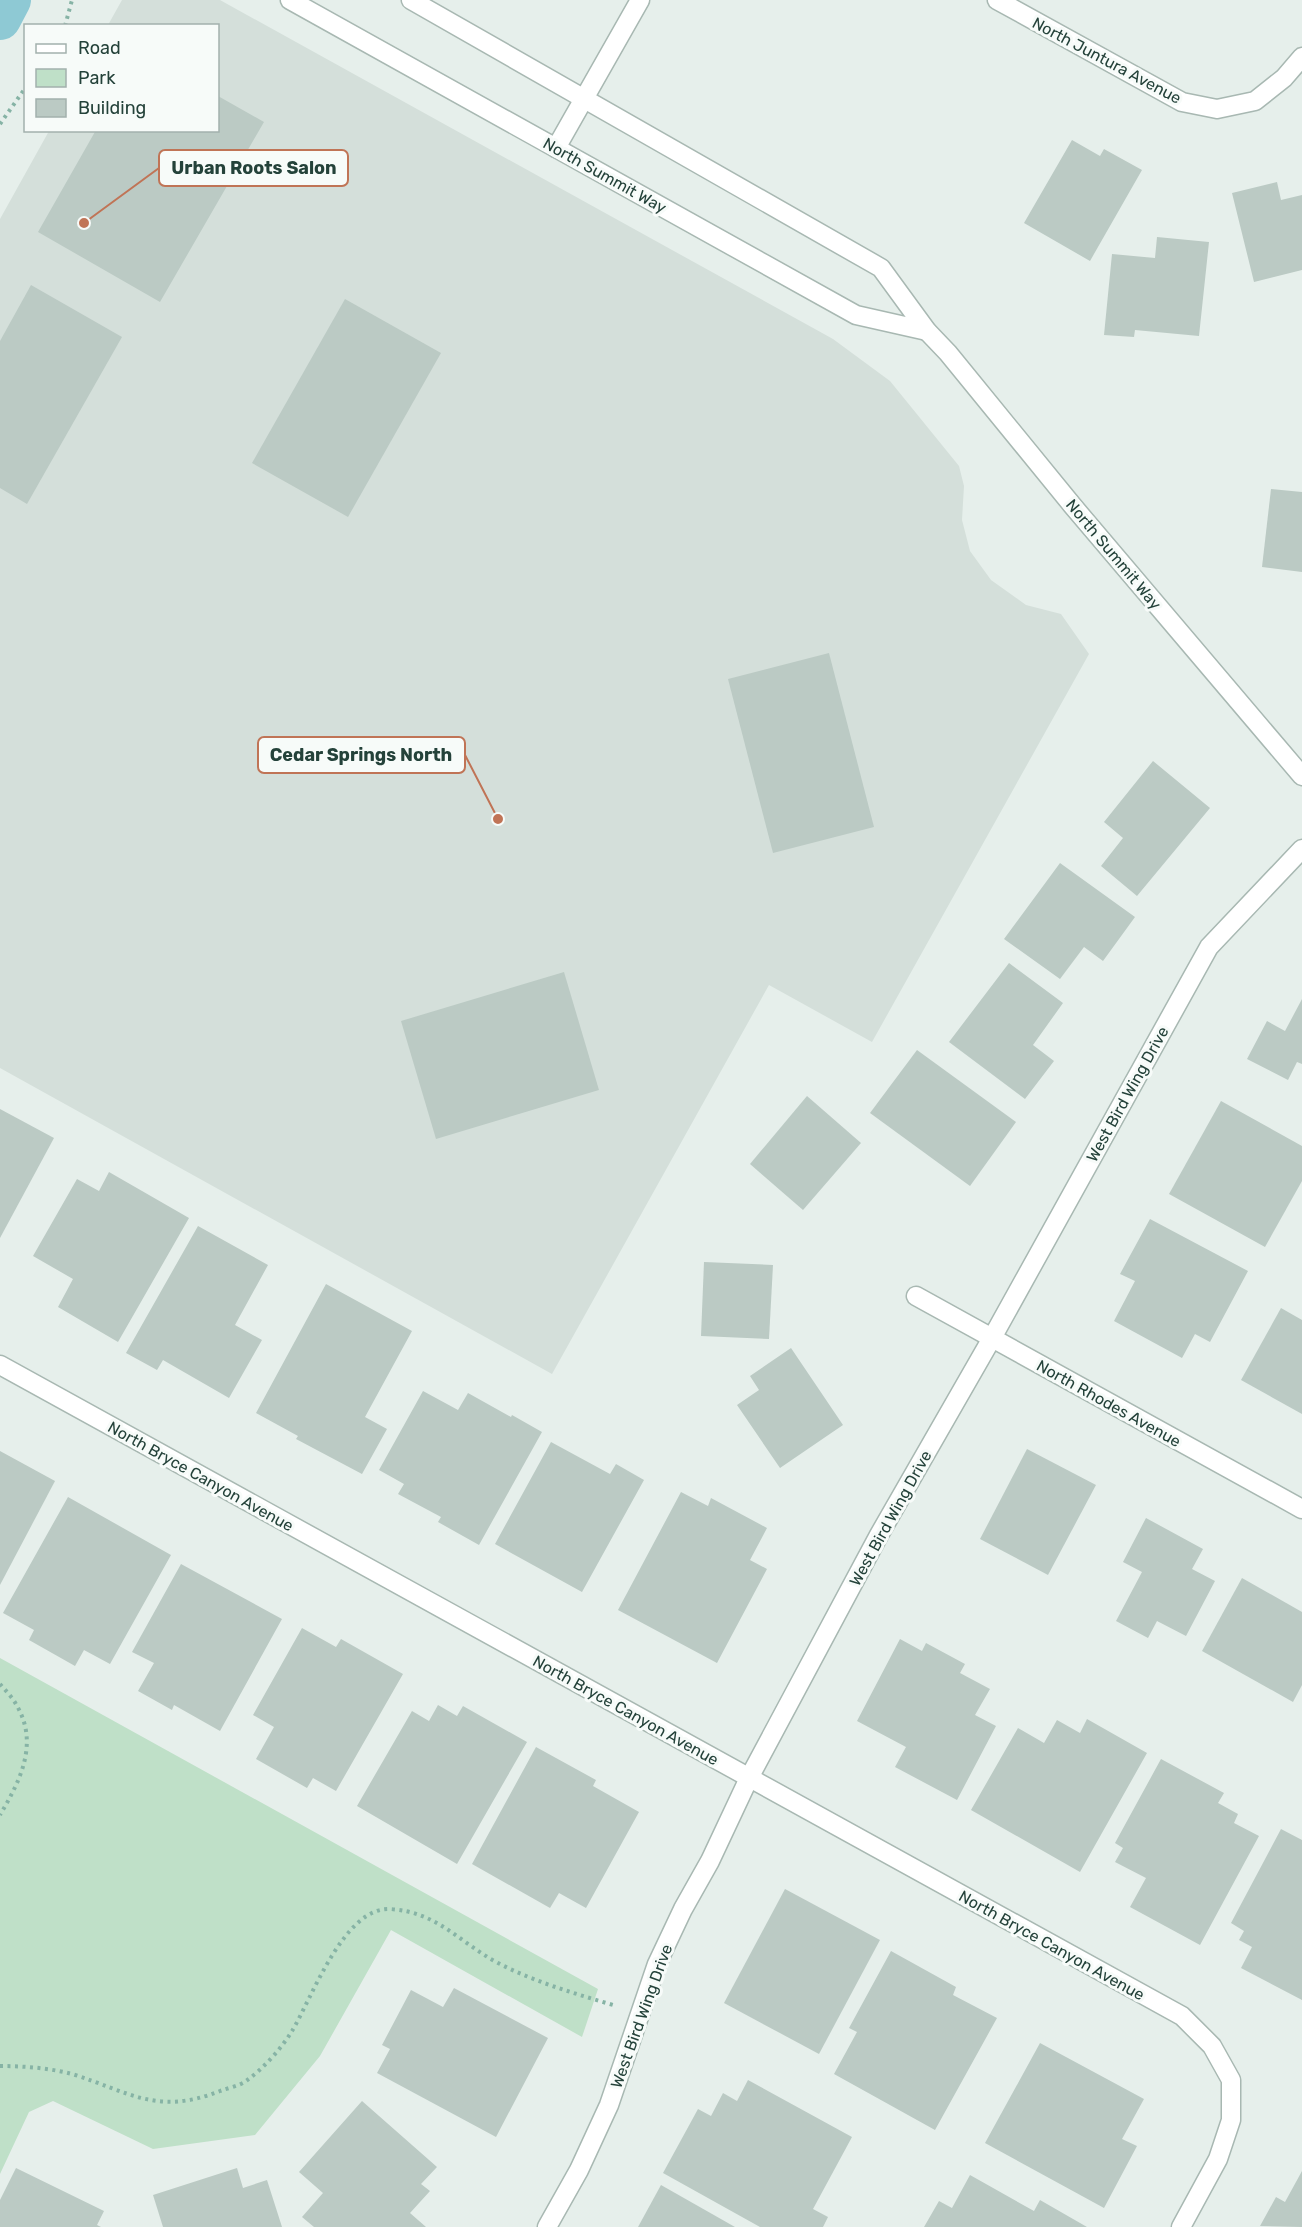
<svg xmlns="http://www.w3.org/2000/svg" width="1302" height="2227" viewBox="0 0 1302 2227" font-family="Rubik,sans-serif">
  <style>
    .built { fill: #d4dfda }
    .green { fill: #bfe0c8 }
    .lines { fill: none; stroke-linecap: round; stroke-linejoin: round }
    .canal { stroke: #8ec9d4; stroke-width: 42 }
    .building { fill: #bbcac4 }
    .minor-casing { stroke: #a8b8b2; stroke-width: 21 }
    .tertiary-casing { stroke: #a8b8b2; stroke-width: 21 }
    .path { stroke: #86b3a5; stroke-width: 4; stroke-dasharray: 3 4.5; stroke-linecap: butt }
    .minor { stroke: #fff; stroke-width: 18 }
    .tertiary { stroke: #fff; stroke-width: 18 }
    .labels { text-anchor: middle; stroke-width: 6; stroke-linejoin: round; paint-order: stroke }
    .street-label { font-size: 16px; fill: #24423a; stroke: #f7fbf9 }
    .leader { fill: none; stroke: #c07456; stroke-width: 2 }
    .callout-dot { fill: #c07456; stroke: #f7fbf9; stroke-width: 2 }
    .callout { fill: #f7fbf9; stroke: #c07456; stroke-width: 2 }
    .callout-label { font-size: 18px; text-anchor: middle; font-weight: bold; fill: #24423a }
  </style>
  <rect width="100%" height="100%" fill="#e6efeb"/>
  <polygon class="built" points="122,0 220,0 833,339 890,381 959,466 964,486 962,520 970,551 991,580 1026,605 1061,614 1089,654 872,1042 769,985 552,1374 0,1068 0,219 49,131 218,130 218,26 108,25"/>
  <polygon class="green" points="0,1658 598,1989 582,2037 391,1930 320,2056 255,2135 153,2149 53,2101 29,2112 0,2174"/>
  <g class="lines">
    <polyline class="canal" points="0,19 10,0"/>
  </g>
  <g class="building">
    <polygon points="218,96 264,122 160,302 38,232 96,130 218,130"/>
    <polygon points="1072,140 1100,156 1104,149 1142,170 1090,261 1024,223"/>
    <polygon points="1277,182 1281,200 1302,195 1302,270 1254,282 1232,193"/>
    <polygon points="1157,237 1209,242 1199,336 1135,330 1134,337 1104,335 1112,254 1155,258"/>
    <polygon points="31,285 122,337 27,504 0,488 0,341"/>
    <polygon points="345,299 441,353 348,517 252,463"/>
    <polygon points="1271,489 1302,492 1302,572 1262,567"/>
    <polygon points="829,653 874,827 773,853 728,679"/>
    <polygon points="1153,761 1210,808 1137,896 1101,866 1123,838 1104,822"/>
    <polygon points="1060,863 1135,917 1103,961 1084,947 1060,979 1004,939"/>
    <polygon points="1009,963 1063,1003 1033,1045 1054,1061 1025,1099 949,1042"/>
    <polygon points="564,972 599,1090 436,1139 401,1021"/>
    <polygon points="1302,999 1302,1064 1297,1062 1288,1080 1247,1059 1267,1021 1285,1031"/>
    <polygon points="917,1050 1016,1122 970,1186 870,1113"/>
    <polygon points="807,1096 861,1143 803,1210 750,1164"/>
    <polygon points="1221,1101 1302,1146 1302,1181 1265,1247 1169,1194"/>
    <polygon points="0,1109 54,1138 0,1238"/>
    <polygon points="109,1172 189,1218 118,1342 58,1307 73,1279 33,1256 77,1179 99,1191"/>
    <polygon points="1150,1219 1248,1271 1210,1342 1195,1334 1182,1358 1114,1321 1135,1281 1120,1274"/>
    <polygon points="198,1226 268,1265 235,1325 262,1340 229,1398 163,1360 157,1370 126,1353"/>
    <polygon points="704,1262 773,1265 769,1339 701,1336"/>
    <polygon points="326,1284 412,1331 365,1417 387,1429 362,1474 296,1439 298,1436 256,1413"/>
    <polygon points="1281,1308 1302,1320 1302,1414 1241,1380"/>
    <polygon points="791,1348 843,1425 780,1468 737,1405 759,1390 750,1376"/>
    <polygon points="423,1391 458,1410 468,1393 511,1417 512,1415 542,1432 479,1545 438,1522 441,1517 398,1494 404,1484 379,1470"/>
    <polygon points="551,1442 610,1474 616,1464 644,1480 582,1592 495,1544"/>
    <polygon points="1027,1449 1096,1485 1048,1575 980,1539"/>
    <polygon points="0,1451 55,1481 0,1585"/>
    <polygon points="681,1492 708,1506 711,1498 767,1528 750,1560 767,1569 717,1663 618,1610"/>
    <polygon points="68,1497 171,1555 110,1664 84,1650 75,1666 29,1640 34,1630 3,1613"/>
    <polygon points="1146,1518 1203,1549 1192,1569 1215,1581 1186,1636 1157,1621 1148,1638 1116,1621 1142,1572 1123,1562"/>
    <polygon points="181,1564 282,1619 220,1731 174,1705 172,1710 138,1691 154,1663 132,1652"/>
    <polygon points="1242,1578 1302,1612 1302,1685 1293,1702 1202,1651"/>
    <polygon points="302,1628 336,1647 341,1639 403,1674 336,1791 313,1778 307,1788 256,1759 274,1727 253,1715"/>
    <polygon points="900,1639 922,1651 926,1643 965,1664 960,1673 990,1689 975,1715 996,1726 957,1800 895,1767 906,1747 857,1721"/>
    <polygon points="438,1705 457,1716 463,1706 527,1742 457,1864 357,1806 412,1711 429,1721"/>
    <polygon points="1087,1719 1147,1753 1080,1872 971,1810 1018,1728 1044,1743 1057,1720 1080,1733"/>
    <polygon points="536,1747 596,1780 593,1786 639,1812 586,1908 559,1893 550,1908 472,1864"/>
    <polygon points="1161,1759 1224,1793 1218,1803 1238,1814 1234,1823 1259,1836 1200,1945 1130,1907 1146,1878 1115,1862 1123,1848 1115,1843"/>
    <polygon points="1281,1829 1302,1840 1302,2000 1241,1968 1252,1947 1239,1940 1244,1931 1231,1923"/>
    <polygon points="785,1889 880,1940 819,2054 724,2003"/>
    <polygon points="891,1951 956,1987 953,1995 997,2018 935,2130 834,2074 857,2032 849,2028"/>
    <polygon points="454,1988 548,2038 496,2137 377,2073 390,2049 382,2045 411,1990 443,2007"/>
    <polygon points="1040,2043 1144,2099 1122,2139 1137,2146 1104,2208 985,2143"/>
    <polygon points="748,2080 852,2137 813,2209 828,2217 823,2227 760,2227 663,2173 698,2109 711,2116 723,2093 737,2101"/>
    <polygon points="362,2101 437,2167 421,2184 430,2191 410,2213 426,2227 314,2227 302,2217 323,2193 299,2172"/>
    <polygon points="16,2168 104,2211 97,2225 101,2227 0,2227 0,2200"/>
    <polygon points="237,2168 243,2188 267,2180 282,2227 163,2227 153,2195"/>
    <polygon points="1302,2171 1302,2227 1260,2226 1276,2197 1285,2202"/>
    <polygon points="970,2175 1034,2211 1040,2200 1087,2227 924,2227 939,2201 952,2208"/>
    <polygon points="661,2185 735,2227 638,2227"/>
  </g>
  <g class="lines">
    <g class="minor-casing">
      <g id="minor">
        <polyline points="997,0 1182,102 1217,109 1255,101 1284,78 1302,57"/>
        <polyline points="556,148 640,0"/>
        <polyline points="916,1296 1302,1509"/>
        <polyline points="0,1365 1182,2016 1212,2046 1231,2080 1231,2120 1218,2159 1181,2227"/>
        <polyline points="547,2227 579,2170 609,2105 657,1964 683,1909 710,1861 749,1778 879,1535 992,1338 1209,947 1302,849"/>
      </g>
    </g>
    <g class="tertiary-casing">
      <g id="tertiary">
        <polyline points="290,0 856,315 927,331"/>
        <polyline points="411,0 881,268 927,331 948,353 1072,505 1302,776"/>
      </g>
    </g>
    <g class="path">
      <polyline points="65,26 72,0"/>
      <polyline points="0,124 26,87"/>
      <path d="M0 1684C6 1691 13 1698 17 1706 39 1744 20 1781 0 1815"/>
      <path d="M0 2066C24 2066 49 2068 72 2074 130 2092 157 2116 220 2091 228 2088 239 2086 246 2081 263 2069 281 2049 292 2031 312 1998 344 1907 390 1909 438 1912 460 1943 498 1963 535 1982 573 1993 613 2005"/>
    </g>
    <use href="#minor" class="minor"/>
    <use href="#tertiary" class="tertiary"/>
  </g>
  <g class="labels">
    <g class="street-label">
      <text transform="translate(1107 60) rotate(28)" y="6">North Juntura Avenue</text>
      <text transform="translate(605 175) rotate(29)" y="6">North Summit Way</text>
      <text transform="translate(1114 554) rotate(50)" y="6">North Summit Way</text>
      <text transform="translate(1127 1094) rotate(-61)" y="6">West Bird Wing Drive</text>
      <text transform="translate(1109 1403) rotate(29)" y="6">North Rhodes Avenue</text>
      <text transform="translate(201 1476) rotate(29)" y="6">North Bryce Canyon Avenue</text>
      <text transform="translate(890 1518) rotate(-61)" y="6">West Bird Wing Drive</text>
      <text transform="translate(626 1710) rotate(29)" y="6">North Bryce Canyon Avenue</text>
      <text transform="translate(1052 1945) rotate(29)" y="6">North Bryce Canyon Avenue</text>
      <text transform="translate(641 2016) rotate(-70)" y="6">West Bird Wing Drive</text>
    </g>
  </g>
  <path class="leader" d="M84 223L159 168M498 819L465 755"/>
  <g class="callout-dot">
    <circle cx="84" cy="223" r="6"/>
    <circle cx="498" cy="819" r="6"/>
  </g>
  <g class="callout">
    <rect x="159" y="150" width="189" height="36" rx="6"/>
    <rect x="258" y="737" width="207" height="36" rx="6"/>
  </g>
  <g class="callout-label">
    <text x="254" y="174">Urban Roots Salon</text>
    <text x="361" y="761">Cedar Springs North</text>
  </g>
  <rect x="24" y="24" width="195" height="108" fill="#f7fbf9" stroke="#a3b1ad" stroke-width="1.5"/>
  <rect x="36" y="44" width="30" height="9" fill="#ffffff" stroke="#a3b1ad" stroke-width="1.5"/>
  <text x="78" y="54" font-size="18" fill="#24423a">Road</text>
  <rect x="36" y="69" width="30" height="18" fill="#bfe0c8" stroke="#a3b1ad" stroke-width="1.5"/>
  <text x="78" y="84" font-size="18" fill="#24423a">Park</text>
  <rect x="36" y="99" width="30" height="18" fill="#bbcac4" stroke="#a3b1ad" stroke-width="1.5"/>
  <text x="78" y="114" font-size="18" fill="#24423a">Building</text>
</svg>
